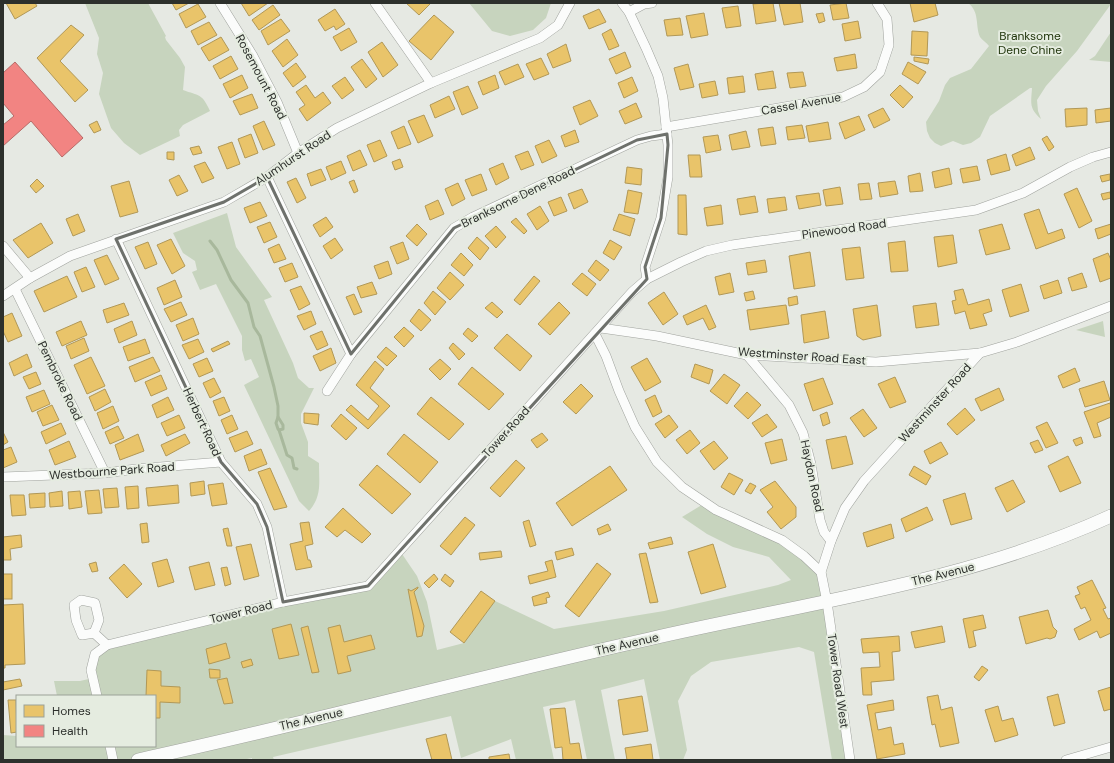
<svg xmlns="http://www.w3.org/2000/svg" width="1114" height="763" viewBox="0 0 1114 763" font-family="'DM Sans',sans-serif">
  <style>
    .green { fill: #c7d4be }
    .homes { fill: #e9c46a; stroke: #b19857 }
    .health { fill: #f28482; stroke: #b76b68 }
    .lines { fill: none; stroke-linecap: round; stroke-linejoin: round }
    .stream { stroke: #a8b89c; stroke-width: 3 }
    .minor-casing { stroke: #a0a39e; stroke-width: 10 }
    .secondary-casing { stroke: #a0a39e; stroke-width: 14 }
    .minor { stroke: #fbfcfb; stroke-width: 9 }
    .secondary { stroke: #fbfcfb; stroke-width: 13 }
    .marked { fill: none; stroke: #6e716c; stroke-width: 3; stroke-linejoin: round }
    .labels { text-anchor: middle; stroke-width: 4; stroke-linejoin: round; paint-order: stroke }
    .park-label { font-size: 12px; fill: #1d3208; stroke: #e5ece0 }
    .street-label { font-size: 12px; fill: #2d302c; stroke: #e5ece0 }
  </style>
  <rect width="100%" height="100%" fill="#e6e9e3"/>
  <g class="green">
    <path d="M85 3H148L166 36 165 37 166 40 180 58 185 67 183 90C199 96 202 93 210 111L183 125 179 130 180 136 140 155 124 143 111 128 99 94 103 73 97 54 99 38Z"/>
    <polygon points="469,3 551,3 546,18 533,30 510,36 492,31"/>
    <path d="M968 3H1111V4L1077 51 1046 86 1037 100 1038 111 1041 119C1029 108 1031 104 1032 88H1030L990 116 980 137 971 143 963 145 953 141 941 146 935 143 930 138 927 131 926 122 939 101 945 85 950 78 971 69 989 46C987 43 982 40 980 37 975 25 980 12 968 3Z"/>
    <polygon points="1111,32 1111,62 1089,60 1095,56"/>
    <path d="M227 213 236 247 272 297 264 300 293 363 298 378 309 388H314L301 414V423L308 442V456L319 463C319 483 322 496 309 511L299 501 244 385 259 377 251 359 245 361 242 350V336L216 284 200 290 192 272 197 270 195 261 183 253 173 233Z"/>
    <polygon points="1103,321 1105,337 1076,330"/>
    <polygon points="705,503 782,540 821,572 850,760 832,760 814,652 799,647 711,662 691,676 678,701 687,750 683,760 660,760 644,679 601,690 615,760 587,760 575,700 543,707 554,760 516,760 511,739 461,758 451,716 273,757 274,760 252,760 252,758 242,760 3,760 3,735 17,736 17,746 155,746 155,696 57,696 54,681 80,681 93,678 95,654 107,645 368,586 400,551 417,576 427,602 437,650 464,643 495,601 554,629 664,611 778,585 791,580 769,557 733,547 707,534 682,517"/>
  </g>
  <g class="homes">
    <polygon points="6,3 35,3 37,6 15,19"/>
    <polygon points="172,3 189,3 176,10"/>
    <polygon points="241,3 268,3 249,16"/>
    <polygon points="406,3 431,3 419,15"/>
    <polygon points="765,3 773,3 776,21 756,24 753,4"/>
    <polygon points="779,3 800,3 803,22 784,25"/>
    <polygon points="846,3 849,18 833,20 830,5"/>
    <polygon points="910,3 935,3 938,15 914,22"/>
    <polygon points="198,4 206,17 186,28 179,14"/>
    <polygon points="273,5 280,15 259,30 252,20"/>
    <polygon points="738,6 741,26 726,28 722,8"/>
    <polygon points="335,9 345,24 336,30 334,26 325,31 318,20"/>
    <polygon points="599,9 606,22 589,29 583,16"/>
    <polygon points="704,13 708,35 691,38 686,16"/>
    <polygon points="823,13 825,21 819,23 816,14"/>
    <polygon points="434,15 454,32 431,60 409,41"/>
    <polygon points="680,18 683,35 667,36 664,20"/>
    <polygon points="281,19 290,31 268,45 261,31"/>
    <polygon points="858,21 861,38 845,41 842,24"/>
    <polygon points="209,22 217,35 198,45 191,31"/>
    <polygon points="71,25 84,35 60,61 88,90 75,102 37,58"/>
    <polygon points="349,28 357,42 341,51 333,37"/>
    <polygon points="611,29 619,46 609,50 602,34"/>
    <polygon points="912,31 928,32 927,56 911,55"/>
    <polygon points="221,37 229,50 209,61 201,48"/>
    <polygon points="287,39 298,55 283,67 272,51"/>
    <polygon points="382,42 398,65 383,77 368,52"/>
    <polygon points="566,44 571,61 553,68 547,54"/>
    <polygon points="625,52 631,67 616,74 609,59"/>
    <polygon points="855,54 857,68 837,71 834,58"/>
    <polygon points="231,56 238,69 220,79 213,66"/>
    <polygon points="914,57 929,59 928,64 914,61"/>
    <polygon points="541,58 549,74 534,80 526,64"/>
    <polygon points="362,59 377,79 366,88 351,67"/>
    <polygon points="908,62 926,72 918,84 902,74"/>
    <polygon points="296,63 306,77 293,87 283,73"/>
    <polygon points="518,64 524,77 505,85 499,72"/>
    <polygon points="688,64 694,87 680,90 674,68"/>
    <polygon points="773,71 776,88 758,90 755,74"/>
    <polygon points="803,72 806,86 790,88 787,73"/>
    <polygon points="242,75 248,88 230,98 223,84"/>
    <polygon points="495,75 499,88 483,95 478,82"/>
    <polygon points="743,76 745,92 729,94 727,78"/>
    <polygon points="345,77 354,90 342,99 332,86"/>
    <polygon points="632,77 638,91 624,98 618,83"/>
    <polygon points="715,81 718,95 702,98 699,84"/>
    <polygon points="306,85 315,98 323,92 331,103 307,121 299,109 305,105 296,92"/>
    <polygon points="900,85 913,97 903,108 890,95"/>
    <polygon points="468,86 478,108 462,115 453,92"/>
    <polygon points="252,94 258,108 240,115 233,101"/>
    <polygon points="449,96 455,109 435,118 430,105"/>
    <polygon points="590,100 598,116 580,125 573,107"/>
    <polygon points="636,103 642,117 625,124 619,111"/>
    <polygon points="883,108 890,120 874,128 868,115"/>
    <polygon points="1087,108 1087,125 1066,127 1065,109"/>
    <polygon points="1111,108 1111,121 1096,123 1095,110"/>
    <polygon points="424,115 433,136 418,143 408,121"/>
    <polygon points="859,116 865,130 845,139 839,123"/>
    <polygon points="97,121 101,130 94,133 89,125"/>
    <polygon points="264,121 275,145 263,150 253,126"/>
    <polygon points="828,122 831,139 809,142 806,126"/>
    <polygon points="802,125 805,138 788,140 786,127"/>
    <polygon points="404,126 411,144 398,149 391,132"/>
    <polygon points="773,127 776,144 761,146 758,129"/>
    <polygon points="575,130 579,142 565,147 561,136"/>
    <polygon points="746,131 750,147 732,150 729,135"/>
    <polygon points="251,134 258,153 245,158 238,139"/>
    <polygon points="718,135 721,150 706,153 703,137"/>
    <polygon points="1047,136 1054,147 1049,151 1042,139"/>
    <polygon points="380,140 387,156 374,162 367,145"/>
    <polygon points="549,140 557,156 542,163 535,146"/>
    <polygon points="232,142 240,164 227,169 218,147"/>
    <polygon points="199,146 202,153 193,155 190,148"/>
    <polygon points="1030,147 1035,159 1016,166 1012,155"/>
    <polygon points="360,150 367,165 353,171 347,156"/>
    <polygon points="528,151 534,165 521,170 515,156"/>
    <polygon points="167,152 174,152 174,160 167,159"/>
    <polygon points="1006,154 1010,170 991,175 987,160"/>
    <polygon points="688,155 700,155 702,177 690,177"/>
    <polygon points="400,159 403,167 395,170 392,162"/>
    <polygon points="341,161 346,173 331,180 326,167"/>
    <polygon points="205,162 214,178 202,183 194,166"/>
    <polygon points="503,163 509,178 496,185 489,169"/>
    <polygon points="977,166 980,180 963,183 960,169"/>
    <polygon points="627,167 642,169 641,185 625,183"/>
    <polygon points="949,168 952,184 935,188 932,172"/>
    <polygon points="321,169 326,180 311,186 307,174"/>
    <polygon points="920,173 923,191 910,192 908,176"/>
    <polygon points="481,174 487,190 472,196 465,180"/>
    <polygon points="1110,174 1110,180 1102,182 1100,176"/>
    <polygon points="179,175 188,191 177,196 169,180"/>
    <polygon points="296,178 306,198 297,203 287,182"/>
    <polygon points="37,179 44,186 36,193 30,186"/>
    <polygon points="354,180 358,191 354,193 349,182"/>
    <polygon points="129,181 138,212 120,217 111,186"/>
    <polygon points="895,181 898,194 880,197 878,183"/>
    <polygon points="458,183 465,199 452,206 445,189"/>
    <polygon points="869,183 872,199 860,200 858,184"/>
    <polygon points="840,187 843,204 826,206 823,190"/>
    <polygon points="1077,188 1092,221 1079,228 1064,194"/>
    <polygon points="582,189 588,202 574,209 568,194"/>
    <polygon points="628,190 642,193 638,214 624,212"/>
    <polygon points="1110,192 1111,198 1103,200 1101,194"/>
    <polygon points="819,193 821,205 799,209 796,196"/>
    <polygon points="678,195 686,195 687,235 678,234"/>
    <polygon points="755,196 758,212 740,215 737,199"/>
    <polygon points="561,197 567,211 554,216 548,202"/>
    <polygon points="785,197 787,210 769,213 767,199"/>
    <polygon points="438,200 444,214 430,220 425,206"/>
    <polygon points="260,202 267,216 250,223 244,208"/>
    <polygon points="721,205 723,224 707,226 704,208"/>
    <polygon points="540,206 549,221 537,230 527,214"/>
    <polygon points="1039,209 1048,234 1062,229 1065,238 1036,249 1024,214"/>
    <polygon points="78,214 85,231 73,236 66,219"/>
    <polygon points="619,214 635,219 630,236 613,230"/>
    <polygon points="326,217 333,227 320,237 313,225"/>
    <polygon points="516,218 527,231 524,234 511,222"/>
    <polygon points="270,222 277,237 264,243 257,227"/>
    <polygon points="41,223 53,243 28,258 13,240"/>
    <polygon points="417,224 427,234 417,246 406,236"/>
    <polygon points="1002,224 1010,249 986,255 979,230"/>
    <polygon points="1111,224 1111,234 1098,239 1095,229"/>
    <polygon points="496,226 506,237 496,248 485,236"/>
    <polygon points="953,235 957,263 938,267 934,237"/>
    <polygon points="477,237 489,248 480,260 468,248"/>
    <polygon points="335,238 343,250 331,259 323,246"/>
    <polygon points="171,239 185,266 172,274 157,245"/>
    <polygon points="610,240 622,247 614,260 603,253"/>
    <polygon points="905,241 908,271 891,272 888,243"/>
    <polygon points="148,242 157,264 145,269 135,247"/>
    <polygon points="403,242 409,259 397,264 390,247"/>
    <polygon points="279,244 286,259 274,263 268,249"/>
    <polygon points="860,247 864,278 846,280 842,249"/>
    <polygon points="810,252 815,286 794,289 789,256"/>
    <polygon points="461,253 473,265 464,276 451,265"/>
    <polygon points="1108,253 1111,260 1111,278 1100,282 1093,259"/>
    <polygon points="107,255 119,279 105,285 94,260"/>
    <polygon points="596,260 609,270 600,281 588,271"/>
    <polygon points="765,260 767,272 748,275 746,263"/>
    <polygon points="388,261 392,274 379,279 374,266"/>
    <polygon points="292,263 298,277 285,282 279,268"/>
    <polygon points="86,267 95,287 82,292 74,272"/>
    <polygon points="450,272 464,285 450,300 437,288"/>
    <polygon points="582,273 596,284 587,296 572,284"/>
    <polygon points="730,273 734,292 719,295 715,277"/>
    <polygon points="1082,273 1087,287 1072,291 1068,278"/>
    <polygon points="67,276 77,297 44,312 34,291"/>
    <polygon points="534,276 540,281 520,305 514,300"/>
    <polygon points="175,280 182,297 164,305 157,288"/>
    <polygon points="1058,280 1062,293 1044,299 1040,286"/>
    <polygon points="372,282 377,294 361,298 357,287"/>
    <polygon points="1021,284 1029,311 1010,317 1002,290"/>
    <polygon points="301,286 310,304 299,310 290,290"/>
    <polygon points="963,289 968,305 989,299 992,311 983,314 987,325 970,329 965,311 955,314 952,301 956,300 954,291"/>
    <polygon points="433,291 446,302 435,315 424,303"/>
    <polygon points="753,291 755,299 746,301 744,293"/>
    <polygon points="664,292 678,314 663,325 648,303"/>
    <polygon points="354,294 362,312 354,315 346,297"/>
    <polygon points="797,296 798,304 789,306 788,298"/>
    <polygon points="181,302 187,315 171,322 164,309"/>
    <polygon points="492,302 503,312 497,318 485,308"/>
    <polygon points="559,302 570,313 550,335 538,324"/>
    <polygon points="124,303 129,315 107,323 103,310"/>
    <polygon points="936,303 939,325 916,328 913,306"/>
    <polygon points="706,305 716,327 709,330 703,318 687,325 683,316"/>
    <polygon points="786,305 789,324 750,330 747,310"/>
    <polygon points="877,305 881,336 863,340 857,336 853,309"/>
    <polygon points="419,309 431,320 421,331 410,321"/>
    <polygon points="311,311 316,324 304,330 297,316"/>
    <polygon points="825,311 829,338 804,343 801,315"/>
    <polygon points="12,313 22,336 8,342 3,331 3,317"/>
    <polygon points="193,318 199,334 183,341 176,325"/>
    <polygon points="81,321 87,335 62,346 56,332"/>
    <polygon points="132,321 137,335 119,343 114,329"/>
    <polygon points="404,327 414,336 404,347 394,337"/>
    <polygon points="468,328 478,336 472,342 463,334"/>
    <polygon points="322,331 328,345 317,350 310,336"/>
    <polygon points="507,334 532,356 520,371 494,348"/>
    <polygon points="84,338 89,351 71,359 66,346"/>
    <polygon points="145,339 150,353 128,361 123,347"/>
    <polygon points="198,339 204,352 189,359 182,345"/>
    <polygon points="228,341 230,344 213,352 211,349"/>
    <polygon points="453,343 465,354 459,360 449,348"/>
    <polygon points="386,347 397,356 387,366 377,357"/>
    <polygon points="331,348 336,363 320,371 313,356"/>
    <polygon points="27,354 32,367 14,376 9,363"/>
    <polygon points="91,357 105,386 87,394 74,365"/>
    <polygon points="153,357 160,371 135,382 129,367"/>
    <polygon points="207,358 213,371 199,377 193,364"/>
    <polygon points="647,358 661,382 645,391 631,367"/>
    <polygon points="440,359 451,369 440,380 429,369"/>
    <polygon points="375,361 384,369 370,388 390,406 368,429 346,410 351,405 368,420 379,406 356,385"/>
    <polygon points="695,364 713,370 709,384 691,377"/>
    <polygon points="472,367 504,394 489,410 458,384"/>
    <polygon points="1075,368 1080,381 1063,388 1058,376"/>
    <polygon points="36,372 41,384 29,389 23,377"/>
    <polygon points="724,374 740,385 727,404 710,391"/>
    <polygon points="161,375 167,389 151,396 145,382"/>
    <polygon points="895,377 906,402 890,408 878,384"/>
    <polygon points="214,378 221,392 210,398 203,383"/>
    <polygon points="823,378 833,404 813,411 804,384"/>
    <polygon points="1104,381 1110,400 1085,407 1079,389"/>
    <polygon points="581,384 593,396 576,414 563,402"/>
    <polygon points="999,388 1004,400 981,411 975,399"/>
    <polygon points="105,389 111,402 95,411 89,397"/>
    <polygon points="44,390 50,404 32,412 26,397"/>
    <polygon points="747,392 761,405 748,419 734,406"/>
    <polygon points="655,395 662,412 653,417 645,400"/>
    <polygon points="168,397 174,410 157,418 152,405"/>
    <polygon points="224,397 230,411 219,416 213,401"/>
    <polygon points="431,397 464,424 449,440 417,414"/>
    <polygon points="1110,403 1111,408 1111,417 1097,423 1101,436 1094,438 1084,412"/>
    <polygon points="52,405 59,420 43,426 37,412"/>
    <polygon points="113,406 119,421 103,429 97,413"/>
    <polygon points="965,408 975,420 957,435 947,424"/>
    <polygon points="863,409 877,428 864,437 850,418"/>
    <polygon points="827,412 830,423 823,426 820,415"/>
    <polygon points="304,413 319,414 318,425 304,423"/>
    <polygon points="341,414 357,428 346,440 331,426"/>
    <polygon points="767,414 777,427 762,437 752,423"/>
    <polygon points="179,415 185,428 167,436 161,423"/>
    <polygon points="232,415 238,429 227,434 221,420"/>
    <polygon points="669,415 678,427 665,438 655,424"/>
    <polygon points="1047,422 1058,443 1046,448 1036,427"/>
    <polygon points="61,423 66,434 46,444 41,432"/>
    <polygon points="118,426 124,438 110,444 105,432"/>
    <polygon points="690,430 700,443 687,454 676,440"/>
    <polygon points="247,431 253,444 235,452 229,438"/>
    <polygon points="3,432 8,442 3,445"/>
    <polygon points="542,433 548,440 537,448 531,440"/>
    <polygon points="138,434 144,451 120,460 115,445"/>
    <polygon points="185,434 190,443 166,456 161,445"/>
    <polygon points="404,434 438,462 420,483 387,454"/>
    <polygon points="846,436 853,464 832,469 826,440"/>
    <polygon points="1081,437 1083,443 1076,446 1073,440"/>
    <polygon points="782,439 787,460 771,464 765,443"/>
    <polygon points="1038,440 1043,450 1035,453 1030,443"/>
    <polygon points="69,441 76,457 55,465 49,450"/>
    <polygon points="714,441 728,458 714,470 700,451"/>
    <polygon points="941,442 948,454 930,464 924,451"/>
    <polygon points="11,447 17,462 3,468 3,450"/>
    <polygon points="261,449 267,464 249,471 244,456"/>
    <polygon points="1068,456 1081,483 1060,492 1048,466"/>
    <polygon points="516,460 525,468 500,497 490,488"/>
    <polygon points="377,465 411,494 392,514 359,485"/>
    <polygon points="610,466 627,490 572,526 556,503"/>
    <polygon points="914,466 931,476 926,485 909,475"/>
    <polygon points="270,468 287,507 274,510 258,472"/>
    <polygon points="729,473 743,480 734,495 721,487"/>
    <polygon points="1013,480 1025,502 1007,512 995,488"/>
    <polygon points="204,481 205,494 191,496 190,483"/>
    <polygon points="775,481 796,507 796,517 781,529 767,512 773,507 760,490"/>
    <polygon points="223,483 227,504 212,506 208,485"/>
    <polygon points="750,483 756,486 751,494 745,491"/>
    <polygon points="178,485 179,503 148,506 146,488"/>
    <polygon points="138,486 139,508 127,509 125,487"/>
    <polygon points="117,488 119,507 105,508 103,489"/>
    <polygon points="99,490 102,513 88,514 85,491"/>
    <polygon points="62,491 63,506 50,507 49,493"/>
    <polygon points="80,491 82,507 69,509 68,492"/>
    <polygon points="45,493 45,507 30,508 29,494"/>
    <polygon points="965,493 972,519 951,525 943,500"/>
    <polygon points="10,495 24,495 26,515 12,516"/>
    <polygon points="927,507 933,520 906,532 901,519"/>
    <polygon points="343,508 371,534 362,543 345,530 337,537 325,527"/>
    <polygon points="465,517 475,525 451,555 440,546"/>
    <polygon points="529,520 536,545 530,547 523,522"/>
    <polygon points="309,522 313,544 305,546 308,560 310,560 312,567 296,570 290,544 303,541 300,523"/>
    <polygon points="147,523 149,542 142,543 140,524"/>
    <polygon points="608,524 611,530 599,535 597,529"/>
    <polygon points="891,524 894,538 867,547 863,533"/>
    <polygon points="228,528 232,546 227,546 223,529"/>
    <polygon points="21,535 22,547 10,549 11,560 3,560 3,537"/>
    <polygon points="671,537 673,544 650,549 648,543"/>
    <polygon points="251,544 259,576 244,580 236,547"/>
    <polygon points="713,544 726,587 701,594 688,552"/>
    <polygon points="572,548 574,555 557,560 555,552"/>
    <polygon points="501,551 502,557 480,560 479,553"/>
    <polygon points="646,553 658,602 650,603 639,554"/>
    <polygon points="167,559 174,582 158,587 152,563"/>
    <polygon points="552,560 556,577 530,584 528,576 548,571 545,562"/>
    <polygon points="96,562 98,571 92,572 89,564"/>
    <polygon points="209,562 215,585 195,590 189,567"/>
    <polygon points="597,563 611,574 579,617 565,606"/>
    <polygon points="124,564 142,584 127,598 109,578"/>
    <polygon points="227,567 231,584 225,586 221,568"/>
    <rect x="3" y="574" width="9" height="25"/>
    <polygon points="434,574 438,579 429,588 424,583"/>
    <polygon points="445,574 454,581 450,587 441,580"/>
    <polygon points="1092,580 1106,608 1103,609 1108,619 1111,618 1111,633 1100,638 1097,631 1079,640 1074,629 1091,620 1085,607 1081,609 1075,596 1080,594 1077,587"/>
    <polygon points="418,587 418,588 414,592 424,626 422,636 417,637 408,589 411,591"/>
    <polygon points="481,591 495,601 464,643 450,632"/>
    <polygon points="548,592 550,597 546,598 547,603 534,606 532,597"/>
    <polygon points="23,604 25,664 5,665 5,668 3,668 3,605"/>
    <polygon points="1048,610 1053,627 1057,631 1055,637 1050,639 1047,638 1026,644 1019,617"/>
    <polygon points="983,615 986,628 973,631 976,646 969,648 963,619"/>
    <polygon points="291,624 299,655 279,659 272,629"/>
    <polygon points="340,625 344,642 371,635 375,649 347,656 351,671 338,674 328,628"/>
    <polygon points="308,626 319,672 312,673 301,628"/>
    <polygon points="942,626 945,642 915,648 911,632"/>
    <polygon points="899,636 900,651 892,652 894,680 871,682 872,695 863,695 861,668 880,667 879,652 863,653 861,639"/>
    <polygon points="226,643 230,658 209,664 206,649"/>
    <polygon points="251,659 253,665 243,668 241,662"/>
    <polygon points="982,666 988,670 979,681 974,677"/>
    <polygon points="209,669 220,670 220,678 210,678"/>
    <polygon points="147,670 161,671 161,686 180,687 180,703 160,702 160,718 155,718 155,696 146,696"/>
    <polygon points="227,678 233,703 224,704 217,680"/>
    <polygon points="20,679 22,686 3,690 3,682"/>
    <polygon points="1111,687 1111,709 1104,711 1098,691"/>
    <polygon points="1058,694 1065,723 1054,726 1047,697"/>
    <polygon points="938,695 941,710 952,707 959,743 940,747 935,724 932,725 927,697"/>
    <polygon points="642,696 648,731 623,735 618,700"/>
    <polygon points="8,700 16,700 17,732 11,733"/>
    <polygon points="893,700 894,710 875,713 878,730 891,727 894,745 903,743 905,754 877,759 867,705"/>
    <polygon points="998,706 1002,721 1013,718 1018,735 995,742 985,710"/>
    <polygon points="565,708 570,744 579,743 582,760 563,760 562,747 555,748 550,709"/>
    <polygon points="446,734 452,760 432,760 426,739"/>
    <polygon points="651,744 653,760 627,760 625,748"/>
    <polygon points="509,754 510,760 489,760 489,757"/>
  </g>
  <polygon class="health" points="15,62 83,138 62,157 31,121 3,146 3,125 14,116 3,103 3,73"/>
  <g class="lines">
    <g class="stream">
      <polyline points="210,241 217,250 231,280 248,303 254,327 260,336 274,387 278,406 278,417 276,423 278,429 279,430 287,455 292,458 294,468 297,469"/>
      <polyline points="278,417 283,425 283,429 279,430"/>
    </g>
    <g class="minor-casing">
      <g id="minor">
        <polyline points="220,3 253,56 277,102 298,153"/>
        <polyline points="375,3 431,83"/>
        <polyline points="622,3 629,12 646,48 658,76 663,98 668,145 668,177 661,218 645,267 647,279"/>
        <polyline points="629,12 644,4 652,3"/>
        <polyline points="666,127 843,97 864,87 880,72 889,45 887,19 877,3"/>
        <polyline points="267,177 351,354"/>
        <polyline points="116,239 221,462 257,504 267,527 283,602"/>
        <polyline points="3,246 30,278"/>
        <polyline points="15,289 105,473"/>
        <polyline points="3,296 30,278 70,256 224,202 267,177 298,153 337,128 431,83 540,38 558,25 570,3"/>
        <polyline points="601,328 657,336 747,355 876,362 980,353"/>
        <polyline points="595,334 606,356 619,391 635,427 657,462 682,487 716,510 782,540 804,556 821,572"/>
        <polyline points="747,355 789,405 803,433 811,464 820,520 824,532 831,541"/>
        <polyline points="327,391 351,354 454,228 473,217 637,140 651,136 667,134"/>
        <polyline points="3,477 105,473 136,469 221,462"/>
        <polyline points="94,633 99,620 95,603 81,600 74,605 76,620 82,635 94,633 107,645"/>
        <polyline points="97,696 91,670 95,654 107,645 283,602 368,586 632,292 647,279 681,262 706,251 732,245 976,210 1023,193 1070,167 1093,157 1111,152"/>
        <polyline points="110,746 113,760"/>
        <polyline points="850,760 827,602 821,572 831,541 845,508 864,481 980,353 1017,342 1111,306"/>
        <polyline points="1066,760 1111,747"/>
      </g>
    </g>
    <g class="secondary-casing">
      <path id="secondary" d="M138 760C309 723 478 677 649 639 804 603 965 583 1111 516"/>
    </g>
    <use href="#minor" class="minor"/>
    <use href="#secondary" class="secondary"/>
  </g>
  <path class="marked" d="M667 134 668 145 661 218 645 267 647 279 368 586 283 602 267 527 257 504 221 462 116 239 224 202 267 177 351 354 454 228 637 140Z"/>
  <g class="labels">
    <g class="park-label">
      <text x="1030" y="40">Branksome<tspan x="1030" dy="14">Dene Chine</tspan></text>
    </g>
    <g class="street-label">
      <text transform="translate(261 77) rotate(62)" y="4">Rosemount Road</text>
      <text transform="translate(801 104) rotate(-10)" y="4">Cassel Avenue</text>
      <text transform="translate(293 158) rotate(-34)" y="4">Alumhurst Road</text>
      <text transform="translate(518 197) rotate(-26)" y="4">Branksome Dene Road</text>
      <text transform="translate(844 229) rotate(-8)" y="4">Pinewood Road</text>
      <text transform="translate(802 356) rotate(4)" y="4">Westminster Road East</text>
      <text transform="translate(60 381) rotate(64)" y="4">Pembroke Road</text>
      <text transform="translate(935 403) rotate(-48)" y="4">Westminster Road</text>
      <text transform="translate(202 422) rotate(65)" y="4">Herbert Road</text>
      <text transform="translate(506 432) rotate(-48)" y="4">Tower Road</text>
      <text transform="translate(112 471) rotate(-4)" y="4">Westbourne Park Road</text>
      <text transform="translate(812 476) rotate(78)" y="4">Haydon Road</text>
      <text transform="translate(943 574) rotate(-14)" y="4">The Avenue</text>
      <text transform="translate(241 612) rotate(-14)" y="4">Tower Road</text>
      <text transform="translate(627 644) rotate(-13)" y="4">The Avenue</text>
      <text transform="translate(838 681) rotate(82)" y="4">Tower Road West</text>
      <text transform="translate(311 719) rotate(-13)" y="4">The Avenue</text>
    </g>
  </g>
  <rect width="1114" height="763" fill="none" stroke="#2d302c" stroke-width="8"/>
  <rect x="16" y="695" width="140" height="52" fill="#e5ece0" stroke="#9ba198"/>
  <rect x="24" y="705" width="20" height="12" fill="#e9c46a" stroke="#9ba198"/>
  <text x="52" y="715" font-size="12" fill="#2d302c">Homes</text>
  <rect x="24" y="725" width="20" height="12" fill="#f28482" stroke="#9ba198"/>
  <text x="52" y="735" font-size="12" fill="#2d302c">Health</text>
</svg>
